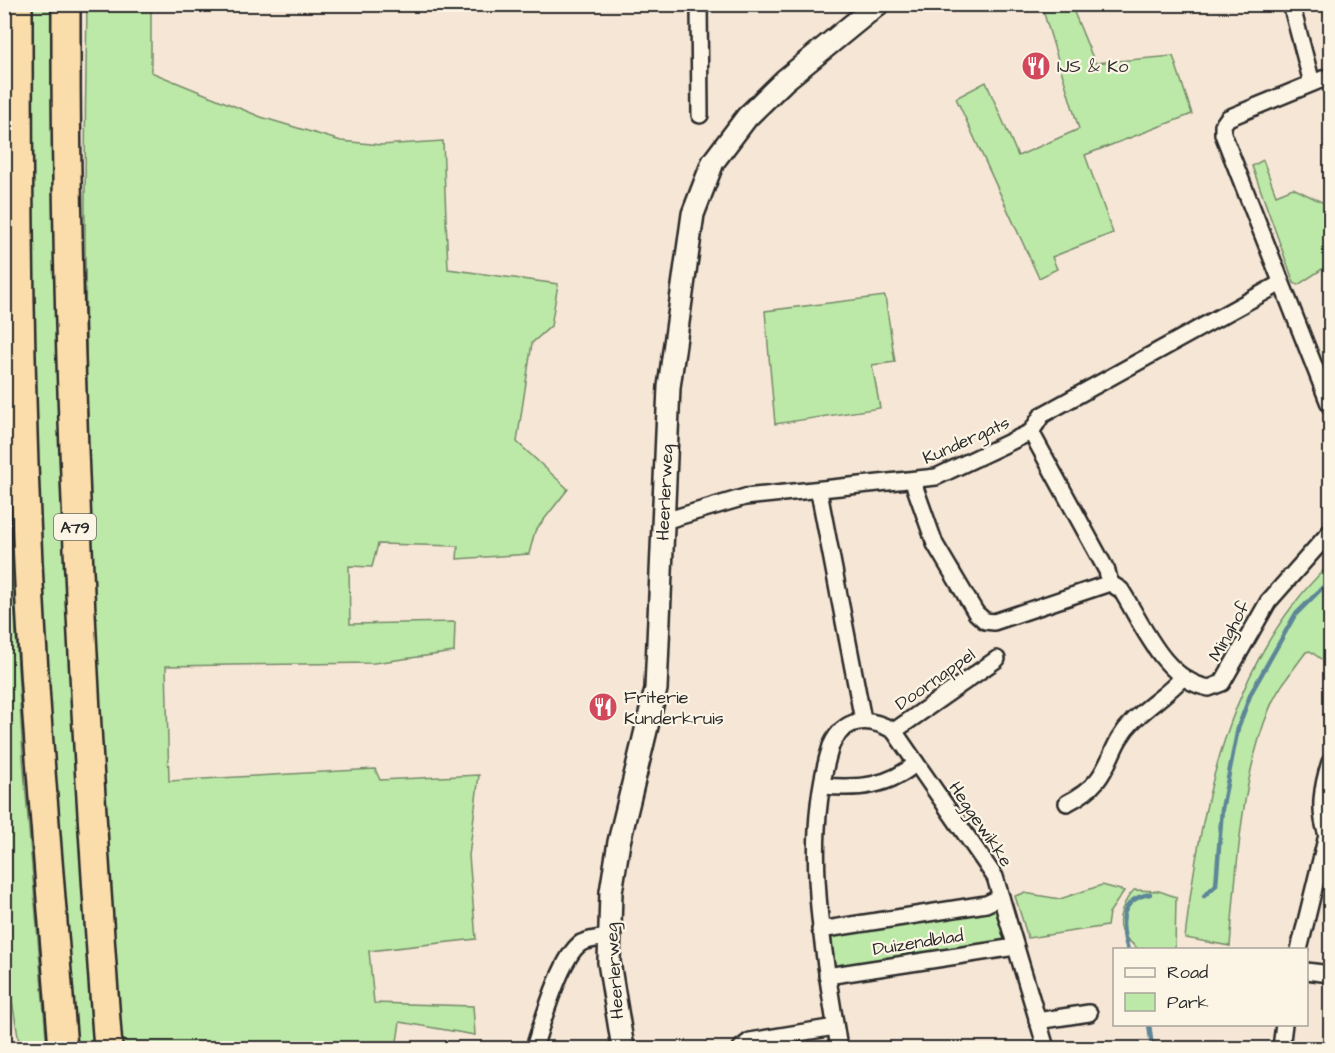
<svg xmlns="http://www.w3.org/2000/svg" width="1335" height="1053" viewBox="0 0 1335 1053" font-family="'Architects Daughter',sans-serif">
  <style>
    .green { fill: #bce9a7; stroke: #748a69; stroke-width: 1.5 }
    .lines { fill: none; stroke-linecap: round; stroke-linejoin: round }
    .stream { stroke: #5d8698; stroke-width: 4.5 }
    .minor-casing { stroke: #2b2b2b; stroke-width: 20 }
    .secondary-casing { stroke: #2b2b2b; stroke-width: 26 }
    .motorway-casing { stroke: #2b2b2b; stroke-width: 32 }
    .minor { stroke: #fcf5e5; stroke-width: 15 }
    .secondary { stroke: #fcf5e5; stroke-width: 21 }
    .motorway { stroke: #faddab; stroke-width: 27 }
    .labels { text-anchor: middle; stroke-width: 4.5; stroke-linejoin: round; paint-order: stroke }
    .shield { fill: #fcf5e5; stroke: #6a6863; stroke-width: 1.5 }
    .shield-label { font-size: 16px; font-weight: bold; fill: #2b2b2b }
    .poi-label { font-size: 18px; fill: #2b2b2b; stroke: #fcf5e5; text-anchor: start }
    .street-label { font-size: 18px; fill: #2b2b2b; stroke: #fcf5e5 }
  </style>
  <rect width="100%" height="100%" fill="#f6e6d5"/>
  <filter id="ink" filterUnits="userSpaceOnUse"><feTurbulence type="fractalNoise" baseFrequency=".0167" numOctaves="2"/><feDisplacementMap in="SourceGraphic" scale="12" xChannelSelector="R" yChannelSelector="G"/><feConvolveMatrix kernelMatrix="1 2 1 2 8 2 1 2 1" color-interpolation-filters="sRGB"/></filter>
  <g filter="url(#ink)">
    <g class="green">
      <path d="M32 5H55L63 475 73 715 95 1048H78C63 895 49 742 42 588 33 393 33 199 32 5Z"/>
      <path d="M87 5H151V72L261 117 341 141 381 145 443 141 448 269 558 284 551 326 532 343 517 442 568 489 535 531 529 554 457 559 458 546 378 544 372 567 349 566 350 624 455 622 454 652 374 663 166 666 169 781 375 769 380 780 479 775 469 856 476 939 369 951 374 1003 473 1006 475 1035 400 1022 396 1048H123C112 949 107 850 101 750 86 502 82 253 87 5Z"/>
      <polygon points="1048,5 1071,5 1095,63 1173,56 1192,114 1085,155 1113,233 1052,257 1057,269 1039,278 956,98 986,82 1018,156 1079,129 1042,7"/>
      <polygon points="1263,160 1276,195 1293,188 1330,206 1330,264 1298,285 1294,283 1252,166"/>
      <polygon points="5,216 14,597 23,758 47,1048 20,1048 9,983 5,906"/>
      <polygon points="885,296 895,362 872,365 880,408 775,424 765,311"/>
      <path d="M1330 564V659H1321L1310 651 1306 652C1293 670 1277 689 1269 710 1241 779 1236 873 1230 946L1185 938C1200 806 1230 658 1330 564Z"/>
      <polygon points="1102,885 1124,891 1109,913 1107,926 1028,938 1015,896 1024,893 1060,899"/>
      <path d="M1134 890 1159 891 1176 897 1175 949H1138C1133 944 1123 937 1121 931 1116 918 1125 899 1134 890Z"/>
      <polygon points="995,909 1005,941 835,967 831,934"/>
    </g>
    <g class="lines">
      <g class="stream">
        <polyline points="1204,896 1216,885 1222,809 1238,728 1251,693 1295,615 1330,580"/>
        <path d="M1128 950C1120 925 1118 899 1150 894"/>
        <polyline points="1149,1024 1152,1048"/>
      </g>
      <g class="minor-casing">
        <g id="minor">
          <polyline points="699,4 700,115"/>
          <polyline points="1291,4 1312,83"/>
          <polyline points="1330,76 1228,118 1223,125 1223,134 1330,406"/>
          <polyline points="1031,432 1107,571 1110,583"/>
          <path d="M913 482 935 544 976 613 985 621 994 622 1110 583 1121 590C1143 625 1164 680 1209 688L1222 683 1268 602 1330 532"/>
          <polyline points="819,492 863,720"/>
          <polyline points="664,521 745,497 936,477 1031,432 1042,415 1281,283"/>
          <polyline points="894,731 997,659"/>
          <path d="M823 786C858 789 889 787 916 763"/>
          <path d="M1067 803C1116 779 1103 751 1133 721 1149 705 1168 694 1183 677"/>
          <polyline points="820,930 986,904 1001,897"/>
          <path d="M1299 950 1327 835C1318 810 1322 787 1330 762"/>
          <polyline points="1306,971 1330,974"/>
          <polyline points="827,976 1015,947"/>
          <polyline points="1037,1021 1089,1013"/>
          <path d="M534 1048C542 1024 561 956 581 943 589 939 600 938 609 937"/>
          <polyline points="741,1048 750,1041 835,1027"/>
          <path d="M839 1048C824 952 801 842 831 746 844 717 869 716 894 731L995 877 1046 1048"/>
          <polyline points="1281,1048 1284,1024"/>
        </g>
      </g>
      <g class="secondary-casing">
        <g id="secondary">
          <path id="s1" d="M623 1048 609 962 611 892 619 842 656 689 669 387 693 214 713 162 747 117 785 80 878 4"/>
        </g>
      </g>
      <g class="motorway-casing">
        <g id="motorway">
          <path d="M18 4C18 183 19 362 27 540 34 710 50 879 63 1048"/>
          <path d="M66 4C65 353 82 701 108 1048"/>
        </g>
      </g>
      <use href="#minor" class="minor"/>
      <use href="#secondary" class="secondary"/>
      <use href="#motorway" class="motorway"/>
    </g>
  </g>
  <defs>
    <g id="restaurant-disc" transform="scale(1.5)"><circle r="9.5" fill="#d1495b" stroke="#fcf5e5"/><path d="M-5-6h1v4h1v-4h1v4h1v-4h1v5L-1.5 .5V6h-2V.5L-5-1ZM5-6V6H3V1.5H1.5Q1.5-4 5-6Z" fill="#fff"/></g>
  </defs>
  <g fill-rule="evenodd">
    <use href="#restaurant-disc" x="1036" y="66"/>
    <use href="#restaurant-disc" x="603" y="707"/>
  </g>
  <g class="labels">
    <rect class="shield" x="54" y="514" width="42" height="26" rx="4.5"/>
    <g class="shield-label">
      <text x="75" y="533">A79</text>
    </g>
    <g class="poi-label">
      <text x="1057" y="72">IJS &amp; Ko</text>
      <text x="624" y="703">Friterie<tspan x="624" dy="21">Kunderkruis</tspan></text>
    </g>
    <g class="street-label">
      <text transform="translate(966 440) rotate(-24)" y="6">Kundergats</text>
      <text dy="6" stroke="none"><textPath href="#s1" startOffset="562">Heerlerweg</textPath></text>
      <text transform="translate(1229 631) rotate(-61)" y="6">Minghof</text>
      <text transform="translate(935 679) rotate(-35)" y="6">Doornappel</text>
      <text transform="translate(981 824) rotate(56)" y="6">Heggewikke</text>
      <text transform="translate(918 942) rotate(-9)" y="6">Duizendblad</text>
      <text transform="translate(614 971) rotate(-94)" y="6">Heerlerweg</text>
    </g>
  </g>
  <rect width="1335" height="1053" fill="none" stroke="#fcf5e5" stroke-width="24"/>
  <rect x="12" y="12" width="1311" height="1029" fill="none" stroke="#2b2b2b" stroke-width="2" filter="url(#ink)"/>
  <rect x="1113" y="948" width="195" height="78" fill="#fcf5e5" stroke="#a8a49b" stroke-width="1.5"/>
  <rect x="1125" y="968" width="30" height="9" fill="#fcf5e5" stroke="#a8a49b" stroke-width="1.5"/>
  <text x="1167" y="978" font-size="18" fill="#2b2b2b">Road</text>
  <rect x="1125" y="993" width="30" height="18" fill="#bce9a7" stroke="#a8a49b" stroke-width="1.5"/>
  <text x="1167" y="1008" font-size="18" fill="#2b2b2b">Park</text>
</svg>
